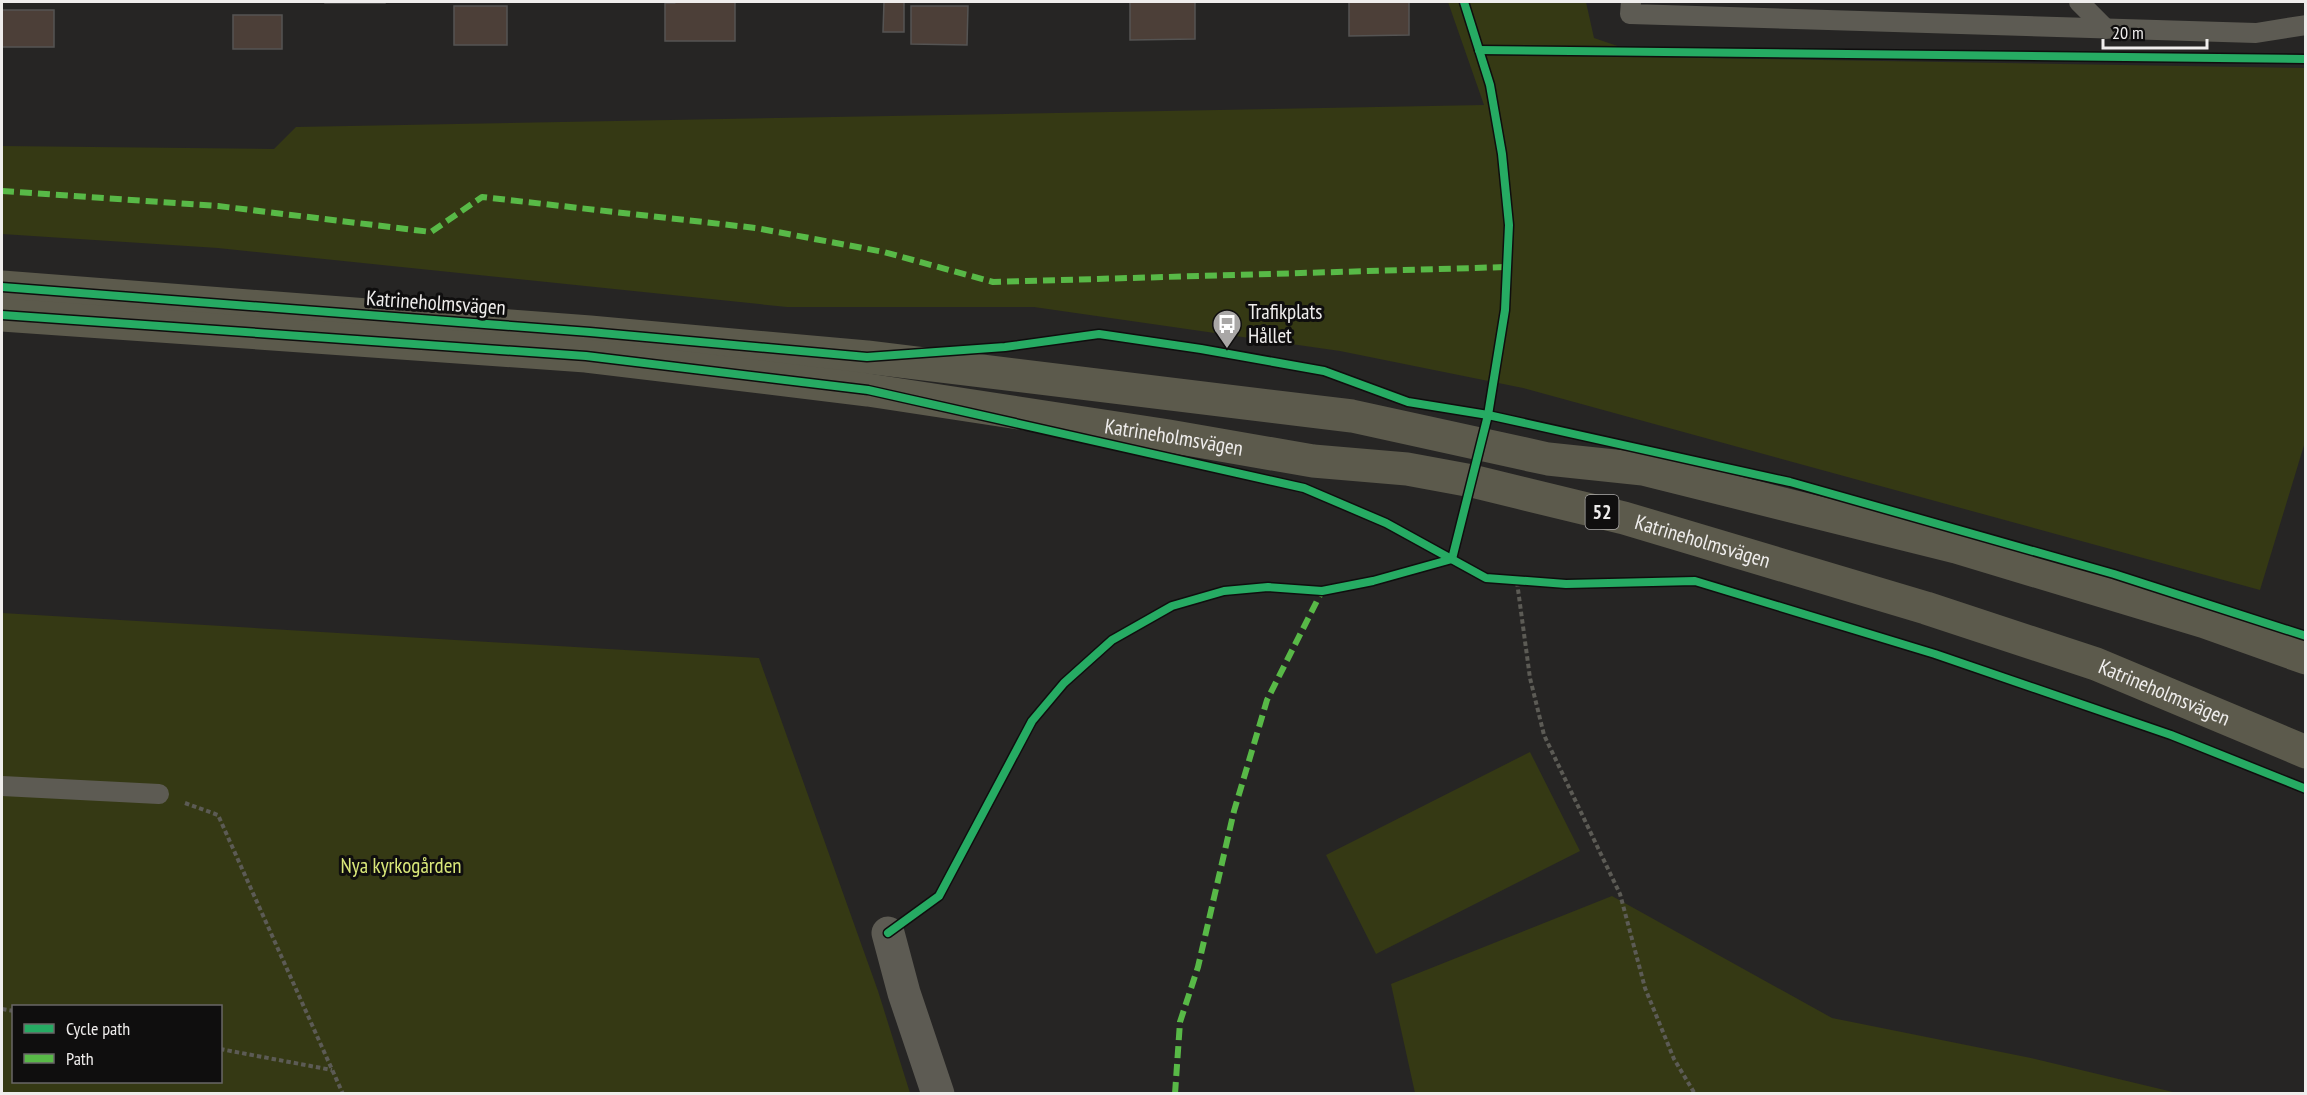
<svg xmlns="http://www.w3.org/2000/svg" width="2307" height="1095" viewBox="0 0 2307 1095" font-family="'PT Sans Narrow',sans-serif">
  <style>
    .green { fill: #353914; fill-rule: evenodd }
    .building { fill: #4c3f38; stroke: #555453; stroke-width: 1.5 }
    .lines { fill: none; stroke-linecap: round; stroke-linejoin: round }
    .path { stroke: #5c5b55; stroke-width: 4; stroke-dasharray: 4.5 3; stroke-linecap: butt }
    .service { stroke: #5d5b53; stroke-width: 20 }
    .minor { stroke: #5d5b53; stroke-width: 33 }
    .primary { stroke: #5c5a4c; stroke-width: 33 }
    .quiet { stroke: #58b947; stroke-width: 6; stroke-dasharray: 12 6; stroke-linecap: butt }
    .cycleway-casing { stroke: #0f0e0e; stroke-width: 11 }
    .cycleway { stroke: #26ab63; stroke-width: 8 }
    .labels { text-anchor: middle; stroke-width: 6; stroke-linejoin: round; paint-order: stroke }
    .shield { fill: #0f0e0e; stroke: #acaaa9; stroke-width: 1.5 }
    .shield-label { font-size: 20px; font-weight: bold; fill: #efedec }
    .street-label { font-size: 21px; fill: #efedec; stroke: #0f0e0e }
    .poi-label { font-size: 21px; fill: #efedec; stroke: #0f0e0e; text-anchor: start }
    .park-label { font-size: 21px; fill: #d9e779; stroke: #0f0e0e }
  </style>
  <rect width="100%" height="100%" fill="#262524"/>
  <g class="green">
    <polygon points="1448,2 1586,2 1594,38 1650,57 2305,68 2305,442 2260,590 1523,388 1340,351 1034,307 787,307 218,248 2,234 2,146 274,149 296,127 1484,105"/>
    <path d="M2 613 759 658 878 991 910 1093H2ZM14 1006H220V1082H14Z"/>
    <polygon points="1530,752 1580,851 1376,954 1326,855"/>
    <polygon points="1612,896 1832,1018 2031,1058 2177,1093 1415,1093 1391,984"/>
  </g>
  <g class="building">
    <rect x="325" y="2" width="60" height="1"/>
    <polygon points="673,2 735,2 735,41 665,41 665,3 674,3"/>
    <polygon points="884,2 904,2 904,32 883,32"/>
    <polygon points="1130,2 1195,2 1195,39 1130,40"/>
    <polygon points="1349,2 1409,2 1409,35 1349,36"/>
    <rect x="454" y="6" width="53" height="39"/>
    <polygon points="911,6 968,6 967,45 911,44"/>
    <rect x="2" y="10" width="52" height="37"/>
    <rect x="233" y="15" width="49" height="34"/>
  </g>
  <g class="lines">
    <g class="path">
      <polyline points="1517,582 1530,678 1544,735 1620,894 1645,988 1674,1059 1695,1094"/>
      <polyline points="185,803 218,815 343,1094"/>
      <polyline points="2,1009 14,1011"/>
      <polyline points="220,1049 332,1070"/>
    </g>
    <g class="service">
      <polyline points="1631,2 1630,14 2256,33 2306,25"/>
      <polyline points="2079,2 2106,29"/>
      <polyline points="2,786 159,794"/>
    </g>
    <polyline class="minor" points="888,933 904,993 938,1094"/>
    <g class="primary">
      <polyline points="2,287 590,332 867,357 1352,416 1548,459 1643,469 1956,547 2205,622 2306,658"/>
      <path id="s1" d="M2 315 586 356 868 390 1169 436 1313 461 1407 469 1472 481 1624 518 1926 608 2096 664 2306 752"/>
    </g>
    <g class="quiet">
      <polyline points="2,191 218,206 431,232 482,197 756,228 884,252 993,282 1508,267"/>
      <polyline points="1175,1094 1180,1022 1198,967 1234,811 1267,700 1322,591"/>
    </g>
    <g class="cycleway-casing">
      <g id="cycleway">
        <polyline points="1479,50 2306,59"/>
        <polyline points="2,287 590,332 867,357 1005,347 1099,334 1201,349 1324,371 1408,402 1488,415 1790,482 2114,574 2306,636"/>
        <polyline points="2,315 586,356 868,390 1304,488 1386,523 1486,578 1566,584 1695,581 1935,654 2171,735 2306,789"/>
        <polyline points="1452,559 1488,415 1505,310 1509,225 1502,154 1490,85 1464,2"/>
        <polyline points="888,933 939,896 1032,721 1064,683 1112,640 1172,606 1224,591 1268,587 1322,591 1373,581 1452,559"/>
      </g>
    </g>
    <use href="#cycleway" class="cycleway"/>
  </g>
  <defs>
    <g id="bus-pin" transform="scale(1.5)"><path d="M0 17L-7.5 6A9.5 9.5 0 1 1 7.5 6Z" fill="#a9a7a6" stroke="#0f0e0e"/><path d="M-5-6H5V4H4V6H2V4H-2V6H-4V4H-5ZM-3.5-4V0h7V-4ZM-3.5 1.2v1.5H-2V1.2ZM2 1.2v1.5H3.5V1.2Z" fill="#fff"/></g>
  </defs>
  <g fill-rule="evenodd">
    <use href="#bus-pin" x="1227" y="324"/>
  </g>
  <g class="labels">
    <rect class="shield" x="1585.5" y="495" width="33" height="34" rx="4.5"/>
    <g class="shield-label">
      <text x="1602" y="519">52</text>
    </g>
    <g class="street-label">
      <text transform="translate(436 303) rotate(4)" y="7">Katrineholmsvägen</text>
      <text dy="7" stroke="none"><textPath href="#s1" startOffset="1179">Katrineholmsvägen</textPath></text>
      <text dy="7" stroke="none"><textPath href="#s1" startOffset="1719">Katrineholmsvägen</textPath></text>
      <text dy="7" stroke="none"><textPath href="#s1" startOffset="2205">Katrineholmsvägen</textPath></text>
    </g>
    <g class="poi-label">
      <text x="1248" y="319">Trafikplats<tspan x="1248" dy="24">Hållet</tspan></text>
    </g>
    <g class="park-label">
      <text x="401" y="873">Nya kyrkogården</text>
    </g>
  </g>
  <rect width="2307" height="1095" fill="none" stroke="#efedec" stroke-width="6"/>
  <rect x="12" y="1005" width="210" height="78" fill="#0f0e0e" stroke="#696767" stroke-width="1.5"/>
  <rect x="24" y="1024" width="30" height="9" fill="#26ab63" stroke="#696767" stroke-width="1.5"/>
  <text x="66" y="1035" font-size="18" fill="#efedec">Cycle path</text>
  <rect x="24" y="1054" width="30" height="9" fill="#58b947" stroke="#696767" stroke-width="1.5"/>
  <text x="66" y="1065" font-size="18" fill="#efedec">Path</text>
  <path d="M2103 39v9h104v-9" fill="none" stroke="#efedec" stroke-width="3"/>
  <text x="2112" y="39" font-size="18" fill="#efedec" stroke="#0f0e0e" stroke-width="4.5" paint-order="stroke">20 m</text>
</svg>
